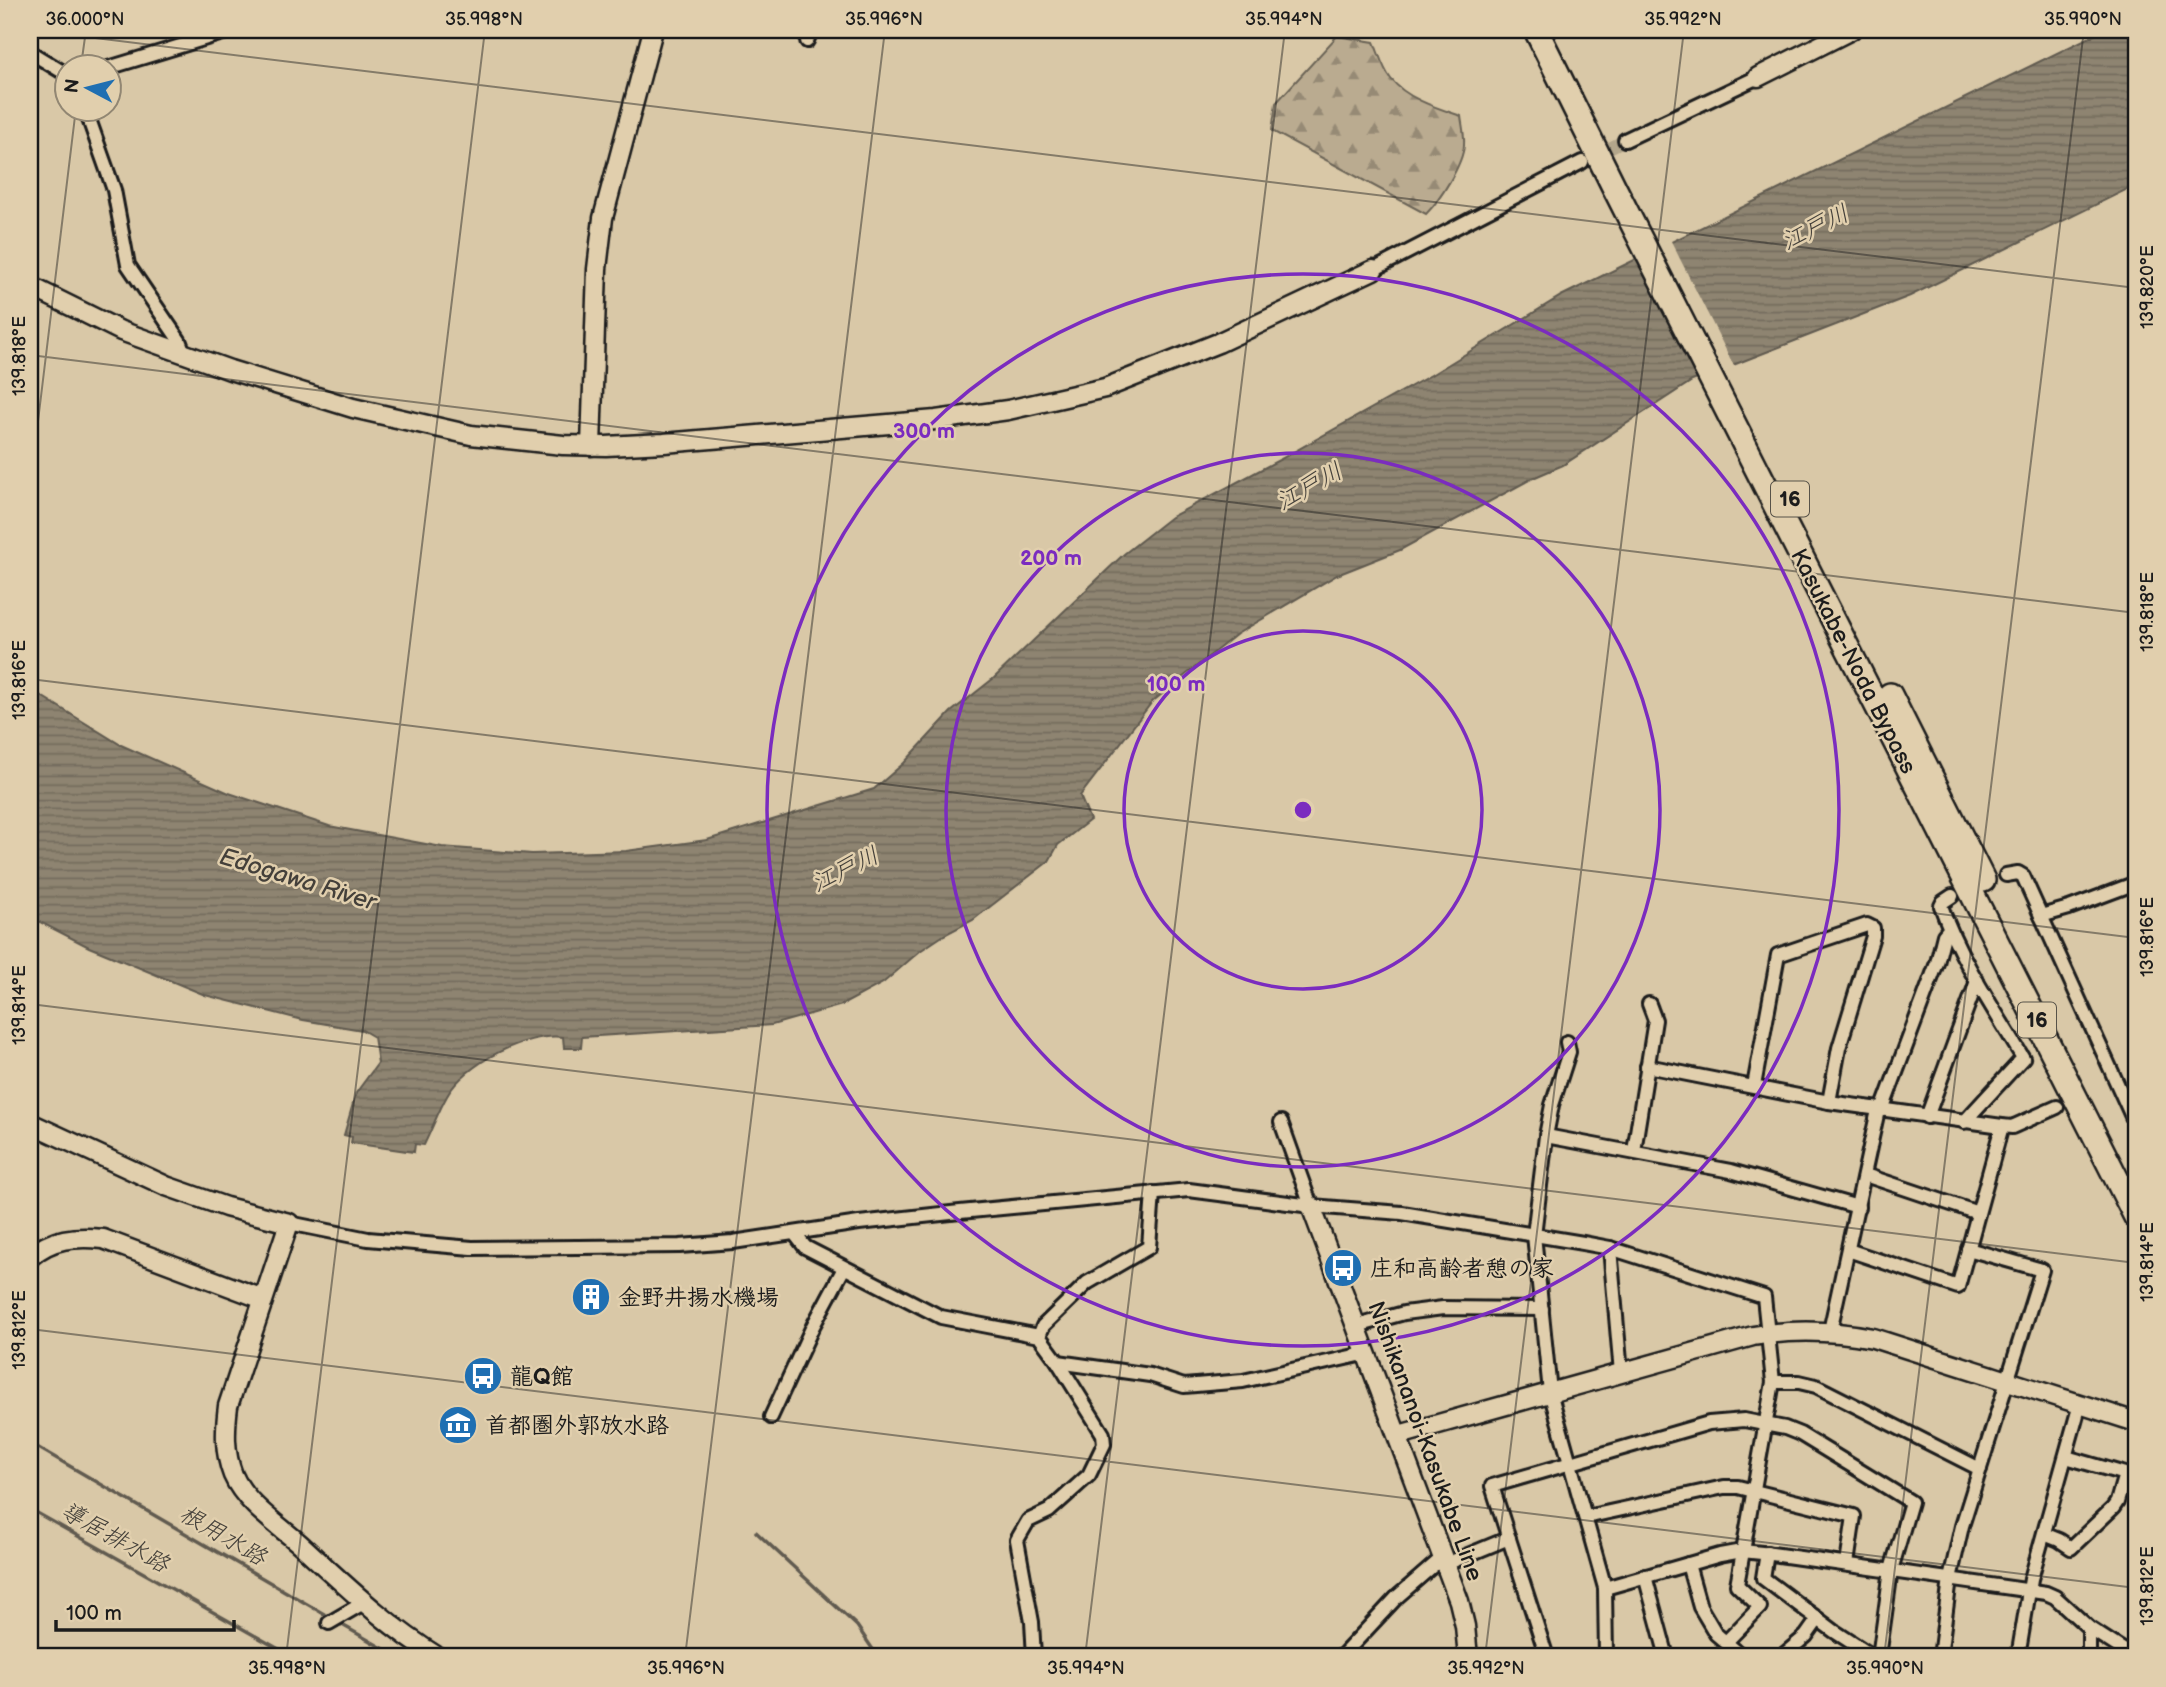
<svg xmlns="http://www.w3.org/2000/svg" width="2166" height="1687" viewBox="0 0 2166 1687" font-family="'Balsamiq Sans','Klee One',sans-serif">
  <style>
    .forest { fill: url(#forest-firs); stroke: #6b6456; stroke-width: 2 }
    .water { fill: url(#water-rules); stroke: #605a4f; stroke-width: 2 }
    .pier { fill: #d9c8a7 }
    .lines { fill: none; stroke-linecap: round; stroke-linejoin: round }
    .stream { stroke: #605a4f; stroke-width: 3.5 }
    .street-tunnel { stroke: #b3a68b; stroke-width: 12; stroke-dasharray: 12 6; stroke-linecap: butt }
    .street-casing { stroke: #1c1c1c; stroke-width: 18 }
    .secondary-casing { stroke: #1c1c1c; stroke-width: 23 }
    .highway-casing { stroke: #1c1c1c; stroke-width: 28 }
    .street { stroke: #e1cfad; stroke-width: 12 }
    .secondary { stroke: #e1cfad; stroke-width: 18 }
    .highway { stroke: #e1cfad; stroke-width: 23 }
    .ticks { fill: none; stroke: #1c1c1c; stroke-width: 2; stroke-opacity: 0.45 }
    .ring { fill: none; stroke: #7b2cbf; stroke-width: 3.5 }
    .labels { text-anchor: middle; stroke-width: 5; stroke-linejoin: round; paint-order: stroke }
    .shield { fill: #e1cfad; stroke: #575248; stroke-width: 2 }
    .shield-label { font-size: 21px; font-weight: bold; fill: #1c1c1c }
    .street-label { font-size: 23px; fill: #1c1c1c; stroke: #e1cfad }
    .poi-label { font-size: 23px; font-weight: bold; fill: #1c1c1c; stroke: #e1cfad; text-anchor: start }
    .water-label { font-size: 24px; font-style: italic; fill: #44403a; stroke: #e1cfad }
    .centre { fill: #7b2cbf; stroke: #e1cfad; stroke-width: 3.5 }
    .ring-label { font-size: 21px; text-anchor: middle; font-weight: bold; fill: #7b2cbf; stroke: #e1cfad; stroke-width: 5; stroke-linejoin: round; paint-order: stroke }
    .neatline { fill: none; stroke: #1c1c1c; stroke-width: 2.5 }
    .ticks-label { font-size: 18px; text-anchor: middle; fill: #1c1c1c }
  </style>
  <defs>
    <pattern id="forest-firs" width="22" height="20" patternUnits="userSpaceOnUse" patternTransform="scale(1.75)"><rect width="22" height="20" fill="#baab90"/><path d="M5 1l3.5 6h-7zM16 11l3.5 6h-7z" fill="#968a75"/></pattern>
    <pattern id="water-rules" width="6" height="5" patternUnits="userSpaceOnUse" patternTransform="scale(1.75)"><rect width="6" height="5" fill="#8e8471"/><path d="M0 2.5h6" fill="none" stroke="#736b5c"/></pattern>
  </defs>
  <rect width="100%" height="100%" fill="#d9c8a7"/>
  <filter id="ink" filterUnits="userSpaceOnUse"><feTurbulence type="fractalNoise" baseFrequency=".0143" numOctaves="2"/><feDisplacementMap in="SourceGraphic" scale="14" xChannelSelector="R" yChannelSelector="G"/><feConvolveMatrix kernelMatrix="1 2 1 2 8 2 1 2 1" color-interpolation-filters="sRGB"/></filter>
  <g filter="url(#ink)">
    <path class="forest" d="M1337 36 1374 42C1379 54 1383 69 1391 79 1407 99 1437 108 1461 116 1462 125 1465 136 1464 145 1463 164 1440 200 1426 214L1272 131 1276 103Z"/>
    <path class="water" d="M2104 30H2136V185L1910 296 1692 381 1563 465 1533 478 1400 550 1337 575 1237 634 1152 702 1080 796 1090 820 1058 845 1049 861 973 920 944 935 920 951 883 983 842 1005 772 1025 582 1037 581 1048H564L563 1037C526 1032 465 1064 447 1096 438 1112 432 1129 424 1145L415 1144 414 1152 351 1143 352 1137 344 1135 356 1093 378 1063 374 1037 362 1030 303 1020 205 995 89 947 30 917V689L121 745 229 793 329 826 442 847 532 854 626 851 707 840 874 789 904 763 951 712 994 678 1124 554 1171 517 1279 460 1431 375 1561 296Z"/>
    <polygon class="pier" points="1670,239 1735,368 1700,382 1636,256"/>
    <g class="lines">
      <g class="stream">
        <polyline points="30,1443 331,1618"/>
        <polyline points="30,1509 293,1657"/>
        <polyline points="756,1532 857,1626 878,1657"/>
        <polyline points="337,1622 398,1657"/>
      </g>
      <polyline class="street-tunnel" points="1594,156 1625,140"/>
      <g class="street-casing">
        <g id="street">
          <polyline points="807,41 811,30"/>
          <polyline points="30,52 66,74"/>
          <polyline points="108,68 233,30"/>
          <polyline points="85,108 114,190 128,265 179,340 184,353"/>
          <polyline points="1625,140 1758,77"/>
          <polyline points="1373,270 1582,162"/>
          <polyline points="2006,875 2018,873 2023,876 2135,1123"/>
          <path d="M1952 896 1943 902 1941 906C1960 960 1994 1009 2023 1058L1964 1122"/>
          <polyline points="2041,916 2069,908 2136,883"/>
          <polyline points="1567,1042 1569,1052 1552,1105 1546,1136 1534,1235 1550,1392 1605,1588 1606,1657"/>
          <polyline points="1647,1066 1829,1102 2002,1126 2012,1127 2057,1107"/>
          <polyline points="1754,1086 1778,955 1867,925 1873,928 1873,936 1839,1048 1829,1102"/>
          <polyline points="1882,1110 1937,963 1944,935 1949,929"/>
          <polyline points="1927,1117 1977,981"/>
          <polyline points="1281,1122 1311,1206"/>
          <polyline points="1546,1136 1731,1171 1858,1207"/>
          <polyline points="1634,1151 1655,1020 1649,1004"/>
          <polyline points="1865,1175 1978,1213"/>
          <polyline points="289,1223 368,1239 472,1248 680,1246 733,1242 859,1223 960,1212 1189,1190 1311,1206 1402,1213 1583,1243 1610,1248 1764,1297 1773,1382 1737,1585 1760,1607 1726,1642"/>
          <polyline points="795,1234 805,1247 941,1317 1039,1336 1058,1362 1103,1434 1104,1444 1089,1475 1049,1511 1028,1521 1017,1540 1032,1622 1034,1657"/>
          <polyline points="1610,1248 1621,1373"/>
          <polyline points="1848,1250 1958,1287 2002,1126"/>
          <polyline points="1357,1326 1404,1313 1443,1308 1542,1309"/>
          <polyline points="1830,1331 1878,1110"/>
          <polyline points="1039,1336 1043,1326 1087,1283 1149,1247 1153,1193"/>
          <polyline points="1058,1362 1150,1375 1184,1386 1243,1381 1368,1353"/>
          <polyline points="1773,1382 1799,1382 1816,1386 1980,1469"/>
          <polyline points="771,1417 813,1326 844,1268"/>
          <polyline points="1586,1517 1724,1487 1738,1487 1854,1516 1847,1564"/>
          <polyline points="2044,1534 2059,1540 2071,1548 2113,1508 2117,1502 2125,1474 2066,1457"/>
          <polyline points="1767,1553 1763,1578 1834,1631 1874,1657"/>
          <polyline points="1446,1564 1509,1538"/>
          <polyline points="1688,1564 1700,1607 1716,1634 1743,1657"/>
          <polyline points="1645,1576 1667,1657"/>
          <polyline points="1605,1588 1720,1555 1742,1551 1772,1554 2046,1593 2055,1597 2089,1628 2134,1657"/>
          <polyline points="329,1623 365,1602"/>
          <polyline points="1341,1657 1397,1597 1443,1557"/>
          <polyline points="1547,1657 1492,1486 1709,1423 1744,1420 1785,1428 1800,1434 1911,1502 1891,1570 1879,1657"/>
          <polyline points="1781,1657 1806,1636 1818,1619"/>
          <polyline points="1940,1657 1950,1579 1962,1526 2042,1270 1968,1249"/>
          <polyline points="2018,1657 2031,1579 2080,1404"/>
          <polyline points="2089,1657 2089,1628"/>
        </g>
      </g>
      <g class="secondary-casing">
        <g id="secondary">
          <polyline points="1758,77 1851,30"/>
          <polyline points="30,286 121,331 230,370 353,408 471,435 563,445 606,446 664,443 936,420 1008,410 1105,388 1218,343 1373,270"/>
          <polyline points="591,446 597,269 603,218 653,30"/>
          <path d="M30 1123 166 1186 226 1207 289 1223 228 1406C225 1430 224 1452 233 1475 245 1503 277 1524 300 1544 344 1584 387 1626 438 1657"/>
          <polyline points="1311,1206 1459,1601 1465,1626 1468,1657"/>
          <path d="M30 1257C51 1238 76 1236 103 1239L263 1299"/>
          <path d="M1399 1435 1753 1336C1794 1329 1832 1330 1873 1338L2136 1422"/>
        </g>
      </g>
      <g class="highway-casing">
        <g id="highway">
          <polyline points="1536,30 1615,189 2136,1217"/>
          <polyline points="1890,695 1983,880"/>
        </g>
      </g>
      <use href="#street" class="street"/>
      <use href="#secondary" class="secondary"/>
      <use href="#highway" class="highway"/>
    </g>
  </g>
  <path class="ticks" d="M30 30 2136 288M81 66 86 30M30 355 2136 613M30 487 76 108M30 679 2136 938M30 1004 2136 1263M30 1329 2136 1588M30 1654 59 1657M286 1657 485 30M685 1657 885 30M1085 1657 1285 30M1485 1657 1684 30M1884 1657 2084 30"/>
  <g class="ring">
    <circle cx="1303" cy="810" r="179"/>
    <circle cx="1303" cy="810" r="357"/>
    <circle cx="1303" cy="810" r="536"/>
  </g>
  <defs>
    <g id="bus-disc" transform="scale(2.0125)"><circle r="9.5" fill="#1f6fb2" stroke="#e1cfad"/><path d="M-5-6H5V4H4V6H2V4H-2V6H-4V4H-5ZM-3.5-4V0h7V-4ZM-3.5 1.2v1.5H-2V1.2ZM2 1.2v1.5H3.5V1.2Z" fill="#fff"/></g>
    <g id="building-disc" transform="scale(2.0125)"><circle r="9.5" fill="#1f6fb2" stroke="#e1cfad"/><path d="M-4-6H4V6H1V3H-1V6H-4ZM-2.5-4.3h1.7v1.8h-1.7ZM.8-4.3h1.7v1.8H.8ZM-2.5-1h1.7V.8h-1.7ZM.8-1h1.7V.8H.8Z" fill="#fff"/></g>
    <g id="museum-disc" transform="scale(2.0125)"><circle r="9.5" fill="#1f6fb2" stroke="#e1cfad"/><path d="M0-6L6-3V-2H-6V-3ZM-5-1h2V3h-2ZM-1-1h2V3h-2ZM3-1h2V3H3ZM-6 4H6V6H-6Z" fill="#fff"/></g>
  </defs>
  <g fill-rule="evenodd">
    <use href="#bus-disc" x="1343" y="1268"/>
    <use href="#building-disc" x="591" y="1297"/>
    <use href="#bus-disc" x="483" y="1376"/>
    <use href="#museum-disc" x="458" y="1425"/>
  </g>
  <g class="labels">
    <g class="shield">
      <rect x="1771" y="481.5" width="38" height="35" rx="5"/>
      <rect x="2018" y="1002.5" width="38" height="35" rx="5"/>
    </g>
    <g class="shield-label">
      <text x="1790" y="506">16</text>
      <text x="2037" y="1027">16</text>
    </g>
    <g class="street-label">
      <text transform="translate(1854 661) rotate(63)" y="8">Kasukabe-Noda Bypass</text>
      <text transform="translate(1426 1441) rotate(70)" y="8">Nishikananoi-Kasukabe Line</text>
    </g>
    <g class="poi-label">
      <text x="1370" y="1276">庄和高齢者憩の家</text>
      <text x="618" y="1305">金野井揚水機場</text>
      <text x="510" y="1384">龍Q館</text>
      <text x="485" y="1433">首都圏外郭放水路</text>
    </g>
    <g class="water-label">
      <text transform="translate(1815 227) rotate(-26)" y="8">江戸川</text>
      <text transform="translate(1309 486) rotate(-29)" y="8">江戸川</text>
      <text transform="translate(845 869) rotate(-26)" y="8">江戸川</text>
      <text transform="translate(298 879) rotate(17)" y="8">Edogawa River</text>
      <text transform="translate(223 1535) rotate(30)" y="8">根用水路</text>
      <text transform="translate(115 1537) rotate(29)" y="8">導居排水路</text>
    </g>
  </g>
  <circle cx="1303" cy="810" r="10" class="centre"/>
  <g class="ring-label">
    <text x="924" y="438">300 m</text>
    <text x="1051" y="565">200 m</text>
    <text x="1176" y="691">100 m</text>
  </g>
  <rect width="2166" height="1687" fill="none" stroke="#e1cfad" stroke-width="77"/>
  <g transform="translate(88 88) rotate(277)"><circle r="33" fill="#e1cfad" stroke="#928773" stroke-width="2"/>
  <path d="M0-5L12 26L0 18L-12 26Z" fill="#1f6fb2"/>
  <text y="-10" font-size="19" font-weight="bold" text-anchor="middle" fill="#1c1c1c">N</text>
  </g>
  <path d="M56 1620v10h178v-10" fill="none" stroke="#1c1c1c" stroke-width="3.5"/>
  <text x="66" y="1620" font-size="21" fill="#1c1c1c" stroke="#e1cfad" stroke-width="5" paint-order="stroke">100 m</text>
  <rect x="38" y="38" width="2090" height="1610" class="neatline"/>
  <g class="ticks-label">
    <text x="85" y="25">36.000°N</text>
    <text x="484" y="25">35.998°N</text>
    <text x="884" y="25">35.996°N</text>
    <text x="1284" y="25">35.994°N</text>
    <text x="1683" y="25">35.992°N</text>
    <text x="2083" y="25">35.990°N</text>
    <text transform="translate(2147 287) rotate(-90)" y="6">139.820°E</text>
    <text transform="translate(19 356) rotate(-90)" y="6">139.818°E</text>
    <text transform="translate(2147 612) rotate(-90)" y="6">139.818°E</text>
    <text transform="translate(19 680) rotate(-90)" y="6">139.816°E</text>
    <text transform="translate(2147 937) rotate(-90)" y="6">139.816°E</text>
    <text transform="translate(19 1005) rotate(-90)" y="6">139.814°E</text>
    <text transform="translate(2147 1262) rotate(-90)" y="6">139.814°E</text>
    <text transform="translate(19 1330) rotate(-90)" y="6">139.812°E</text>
    <text transform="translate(2147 1586) rotate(-90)" y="6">139.812°E</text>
    <text x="287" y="1674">35.998°N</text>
    <text x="686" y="1674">35.996°N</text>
    <text x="1086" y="1674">35.994°N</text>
    <text x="1486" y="1674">35.992°N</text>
    <text x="1885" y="1674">35.990°N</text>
  </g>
</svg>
